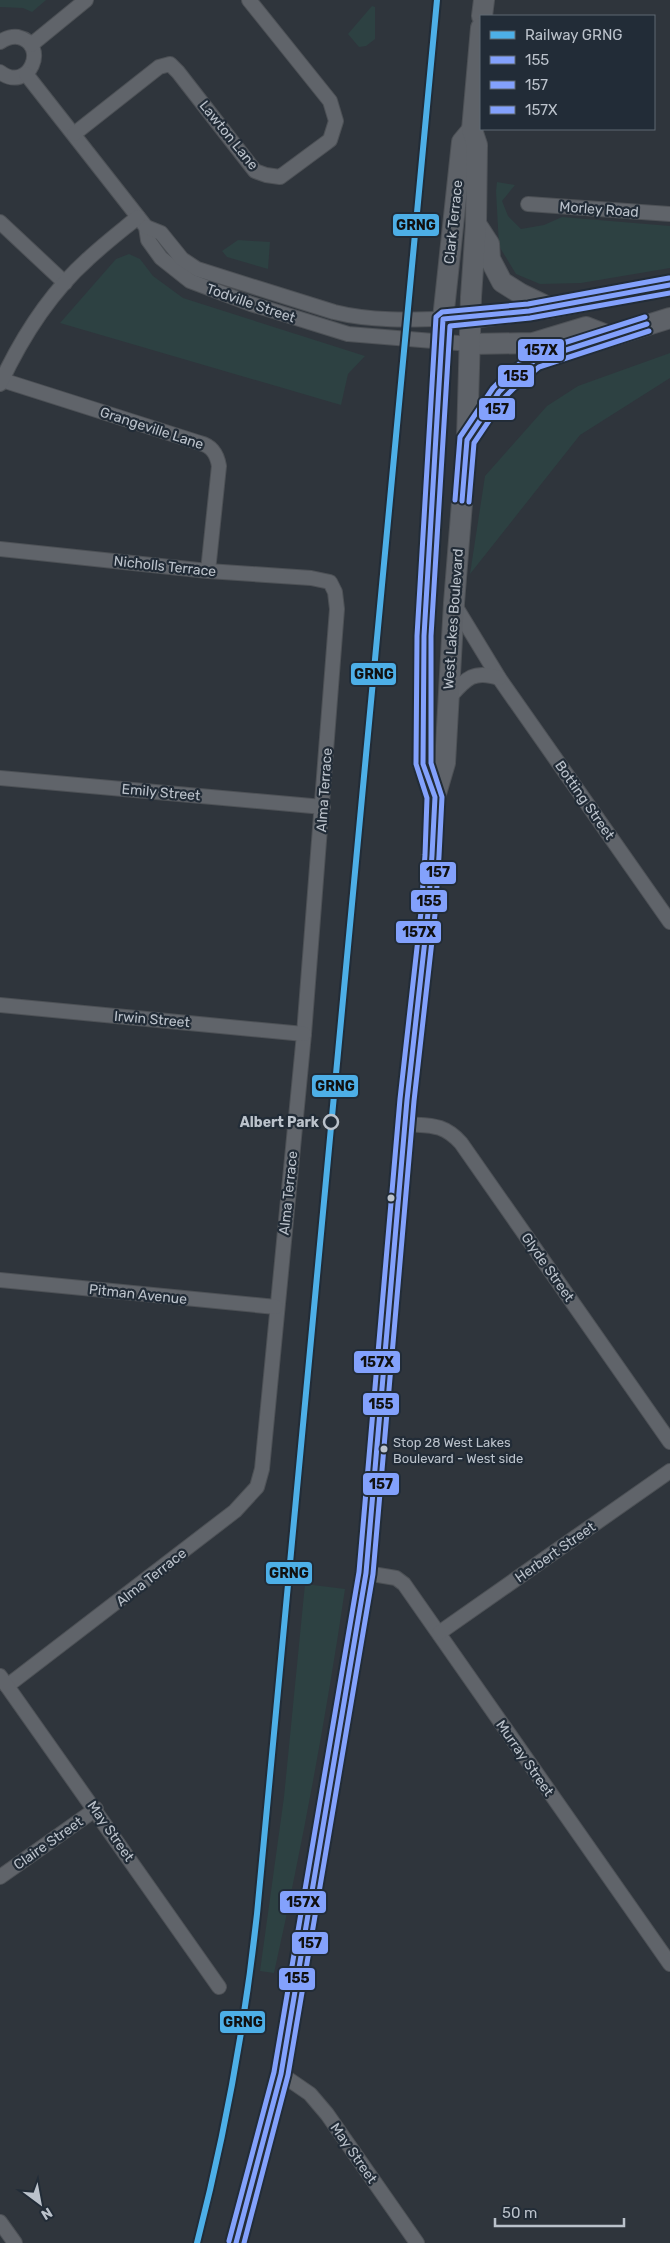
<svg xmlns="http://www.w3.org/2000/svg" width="670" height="2243" viewBox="0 0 670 2243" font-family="Rubik,sans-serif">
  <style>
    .green { fill: #2d4142 }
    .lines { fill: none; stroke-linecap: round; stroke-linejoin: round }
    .minor-casing { stroke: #4d5156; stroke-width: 16 }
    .secondary-casing { stroke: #4d5156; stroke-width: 22 }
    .minor { stroke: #60646a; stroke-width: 14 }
    .secondary { stroke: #5e6268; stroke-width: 20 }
    .bus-1-casing { stroke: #222c37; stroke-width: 9 }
    .bus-2-casing { stroke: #222c37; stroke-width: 9 }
    .bus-3-casing { stroke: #222c37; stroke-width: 9 }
    .bus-1 { stroke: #83a1fc; stroke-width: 5 }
    .bus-2 { stroke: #83a1fc; stroke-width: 5 }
    .bus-3 { stroke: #83a1fc; stroke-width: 5 }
    .rail-1-casing { stroke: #222c37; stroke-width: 10 }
    .rail-1 { stroke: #4dafe7; stroke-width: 6 }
    .stop-dot { fill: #222c37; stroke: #bbc2cb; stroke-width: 2.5 }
    .bus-dot { fill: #bbc2cb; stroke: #222c37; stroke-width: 2 }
    .labels { text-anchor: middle; stroke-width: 4.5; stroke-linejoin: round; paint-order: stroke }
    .bus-label { font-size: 13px; fill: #bbc2cb; stroke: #222c37; text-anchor: start }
    .street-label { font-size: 14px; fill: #bbc2cb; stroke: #222c37 }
    .stop-label { font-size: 14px; font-weight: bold; fill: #bbc2cb; stroke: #222c37; text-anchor: end }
    .line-badge { stroke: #222c37; stroke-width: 2 }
    .pale-badge-label { font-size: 14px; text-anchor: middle; font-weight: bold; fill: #111 }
  </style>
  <rect width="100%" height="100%" fill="#2f353c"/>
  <g class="green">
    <polygon points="0,0 46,0 32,12 23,8 0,7"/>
    <polygon points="372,6 375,7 375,39 366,46 359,47 348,34"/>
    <polygon points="497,182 515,185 502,201 508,216 521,229 544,225 562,217 670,226 670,268 581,283 540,284 516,274 499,246 496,191"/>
    <polygon points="238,240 270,242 268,269 227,257 222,251"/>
    <polygon points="129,254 140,259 153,276 183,298 365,356 348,374 341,405 60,323 116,259"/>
    <polygon points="670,353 670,378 580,435 470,574 485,476 547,406 578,386"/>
    <path d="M305 1584 345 1589C326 1718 302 1846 274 1973L260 1971 284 1797Z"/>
  </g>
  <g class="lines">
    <g class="minor-casing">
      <g id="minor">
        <path d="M0 42C6 38 11 36 18 37 50 44 29 94 0 72"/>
        <polyline points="31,45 86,0"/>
        <polyline points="26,74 146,227 148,240 161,258 190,281 251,304 348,334 470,344"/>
        <polyline points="74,134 159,67 170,64 178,72 255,171 266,175 280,177 326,143 330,140 336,121 330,101 249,0"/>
        <polyline points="528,204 670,214"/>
        <polyline points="0,222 65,283"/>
        <path d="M146 227 161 233 182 259 197 269 334 312C378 323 425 319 471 318"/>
        <path d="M2 380 200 443C212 446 217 454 219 466L208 571"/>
        <path d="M0 384C21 339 51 292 88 259 104 244 121 231 138 217"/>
        <polyline points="0,549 208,571 311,578 330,582 335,592 337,609 304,1034 262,1469 257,1487 235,1511 7,1686"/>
        <polyline points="454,604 499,678 670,922"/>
        <path d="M448 699C465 680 472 669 499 678"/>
        <polyline points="0,778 323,807"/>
        <polyline points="0,1005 304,1034"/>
        <path d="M406 1124C430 1126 443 1123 461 1143L670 1442"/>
        <polyline points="0,1280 276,1307"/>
        <polyline points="366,1573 396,1578 404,1584 670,1964"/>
        <polyline points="439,1633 670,1471"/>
        <polyline points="0,1676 219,1987"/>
        <polyline points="0,1877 96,1809"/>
        <polyline points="281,2074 310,2094 327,2114 417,2243"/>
        <polyline points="0,2222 15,2243"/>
      </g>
    </g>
    <g class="secondary-casing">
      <g id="secondary">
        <polyline points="482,16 484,0"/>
        <polyline points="476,224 489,244 490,259 502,282 521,294 550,308"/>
        <polyline points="471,318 550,308 670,285"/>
        <polyline points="470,344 533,343 586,327 609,336"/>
        <polyline points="467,440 499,392 535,360 670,318"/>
        <polyline points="435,797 423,764 424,636 443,319 462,142 472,130"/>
        <polyline points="236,2243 281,2074 366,1573 407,1100 428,913 435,797 445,763 454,603 467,440 471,297 476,224 477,145 472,130 481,28"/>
      </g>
    </g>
    <use href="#minor" class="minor"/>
    <use href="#secondary" class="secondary"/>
    <g class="bus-1-casing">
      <g id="bus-1">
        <polyline points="462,501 467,440 499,392 509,382 535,360 647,324"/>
        <polyline points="236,2243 281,2074 366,1573 407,1100 428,913 432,855 435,797 423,764 424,636 443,319 529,311 670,285"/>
      </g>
    </g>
    <g class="bus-2-casing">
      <g id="bus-2">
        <polyline points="469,502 474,443 505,397 514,388 539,367 649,331"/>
        <polyline points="244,2243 288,2075 373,1574 414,1101 435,914 439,856 442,797 431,763 431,636 450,326 530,318 670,293"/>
      </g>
    </g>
    <g class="bus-3-casing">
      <g id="bus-3">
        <polyline points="455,500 460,437 493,388 504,377 532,353 645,317"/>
        <polyline points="229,2241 274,2072 359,1572 400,1099 421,912 425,855 427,798 416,764 417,636 436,317 442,312 528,304 669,278"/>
      </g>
    </g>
    <use href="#bus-1" class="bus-1"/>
    <use href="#bus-2" class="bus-2"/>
    <use href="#bus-3" class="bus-3"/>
    <g class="rail-1-casing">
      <path id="rail-1" d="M197 2243C225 2134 245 2025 257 1914L437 0"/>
    </g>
    <use href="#rail-1" class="rail-1"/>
  </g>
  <circle class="stop-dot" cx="331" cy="1122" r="7"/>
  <g class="bus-dot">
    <circle cx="391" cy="1198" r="4.5"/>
    <circle cx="384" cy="1449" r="4.5"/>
  </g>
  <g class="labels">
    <g class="bus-label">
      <text x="393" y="1447">Stop 28 West Lakes<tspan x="393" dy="16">Boulevard - West side</tspan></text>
    </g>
    <g class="street-label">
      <text transform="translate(229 135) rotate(51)" y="5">Lawton Lane</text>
      <text transform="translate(599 209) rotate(4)" y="5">Morley Road</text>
      <text transform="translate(453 222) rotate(-84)" y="5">Clark Terrace</text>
      <text transform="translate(251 303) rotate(19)" y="5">Todville Street</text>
      <text transform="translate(152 428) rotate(18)" y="5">Grangeville Lane</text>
      <text transform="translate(165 566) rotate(6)" y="5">Nicholls Terrace</text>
      <text transform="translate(453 619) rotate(-86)" y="5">West Lakes Boulevard</text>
      <text transform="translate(324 790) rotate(-86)" y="5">Alma Terrace</text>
      <text transform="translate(161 792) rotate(5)" y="5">Emily Street</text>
      <text transform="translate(585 800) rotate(55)" y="5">Botting Street</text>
      <text transform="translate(152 1019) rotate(5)" y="5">Irwin Street</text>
      <text transform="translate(288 1193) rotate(-84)" y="5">Alma Terrace</text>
      <text transform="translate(548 1267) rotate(55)" y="5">Glyde Street</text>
      <text transform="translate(138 1294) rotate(6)" y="5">Pitman Avenue</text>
      <text transform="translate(555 1552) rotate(-35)" y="5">Herbert Street</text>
      <text transform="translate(151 1577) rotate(-38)" y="5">Alma Terrace</text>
      <text transform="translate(525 1758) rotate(55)" y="5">Murray Street</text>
      <text transform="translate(111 1831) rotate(55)" y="5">May Street</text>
      <text transform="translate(48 1843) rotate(-35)" y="5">Claire Street</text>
      <text transform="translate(354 2153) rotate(55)" y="5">May Street</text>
    </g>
    <g class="stop-label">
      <text x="319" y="1127">Albert Park</text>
    </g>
  </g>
  <g class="line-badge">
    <rect x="392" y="213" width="48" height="24" rx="5" fill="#4dafe7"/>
    <rect x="517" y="338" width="48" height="24" rx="5" fill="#83a1fc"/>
    <rect x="497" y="364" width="38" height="24" rx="5" fill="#83a1fc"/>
    <rect x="478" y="397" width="38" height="24" rx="5" fill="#83a1fc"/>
    <rect x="350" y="662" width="47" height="24" rx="5" fill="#4dafe7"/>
    <rect x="419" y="861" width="38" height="24" rx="5" fill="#83a1fc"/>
    <rect x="410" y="889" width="38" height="24" rx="5" fill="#83a1fc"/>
    <rect x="395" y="920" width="47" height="24" rx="5" fill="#83a1fc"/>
    <rect x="311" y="1074" width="48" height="24" rx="5" fill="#4dafe7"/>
    <rect x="353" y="1350" width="48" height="24" rx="5" fill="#83a1fc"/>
    <rect x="362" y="1392" width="38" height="24" rx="5" fill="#83a1fc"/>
    <rect x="362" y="1472" width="38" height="24" rx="5" fill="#83a1fc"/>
    <rect x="265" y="1561" width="48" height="24" rx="5" fill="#4dafe7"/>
    <rect x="279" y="1890" width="48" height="24" rx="5" fill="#83a1fc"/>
    <rect x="291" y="1931" width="38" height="24" rx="5" fill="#83a1fc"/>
    <rect x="278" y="1967" width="38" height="24" rx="5" fill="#83a1fc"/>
    <rect x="219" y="2010" width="47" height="24" rx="5" fill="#4dafe7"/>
  </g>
  <g class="pale-badge-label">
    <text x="416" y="230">GRNG</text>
    <text x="541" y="355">157X</text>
    <text x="516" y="381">155</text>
    <text x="497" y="414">157</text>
    <text x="374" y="679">GRNG</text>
    <text x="438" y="877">157</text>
    <text x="429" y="906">155</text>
    <text x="419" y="937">157X</text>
    <text x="335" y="1091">GRNG</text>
    <text x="377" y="1367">157X</text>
    <text x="381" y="1409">155</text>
    <text x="381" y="1489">157</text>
    <text x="289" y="1578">GRNG</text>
    <text x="303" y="1907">157X</text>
    <text x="310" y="1948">157</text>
    <text x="297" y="1983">155</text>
    <text x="243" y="2027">GRNG</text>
  </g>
  <rect x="480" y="15" width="175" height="115" fill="#222c37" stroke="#5f6872"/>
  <rect x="490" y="31" width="25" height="8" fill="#4dafe7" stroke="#5f6872"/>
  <text x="525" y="40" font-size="15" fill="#bbc2cb">Railway GRNG</text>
  <rect x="490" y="56" width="25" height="8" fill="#83a1fc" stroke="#5f6872"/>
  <text x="525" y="65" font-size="15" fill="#bbc2cb">155</text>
  <rect x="490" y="81" width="25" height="8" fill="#83a1fc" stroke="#5f6872"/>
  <text x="525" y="90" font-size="15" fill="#bbc2cb">157</text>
  <rect x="490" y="106" width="25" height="8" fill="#83a1fc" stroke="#5f6872"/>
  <text x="525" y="115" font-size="15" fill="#bbc2cb">157X</text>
  <g transform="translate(40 2203) rotate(148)" stroke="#222c37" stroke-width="4" paint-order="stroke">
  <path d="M0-4L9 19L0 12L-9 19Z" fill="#bbc2cb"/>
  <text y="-8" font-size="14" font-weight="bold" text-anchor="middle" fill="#bbc2cb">N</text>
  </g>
  <path d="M495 2218v8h129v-8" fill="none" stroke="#bbc2cb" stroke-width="2.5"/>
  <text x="502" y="2218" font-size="15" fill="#bbc2cb" stroke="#222c37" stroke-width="4" paint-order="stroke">50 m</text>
</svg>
